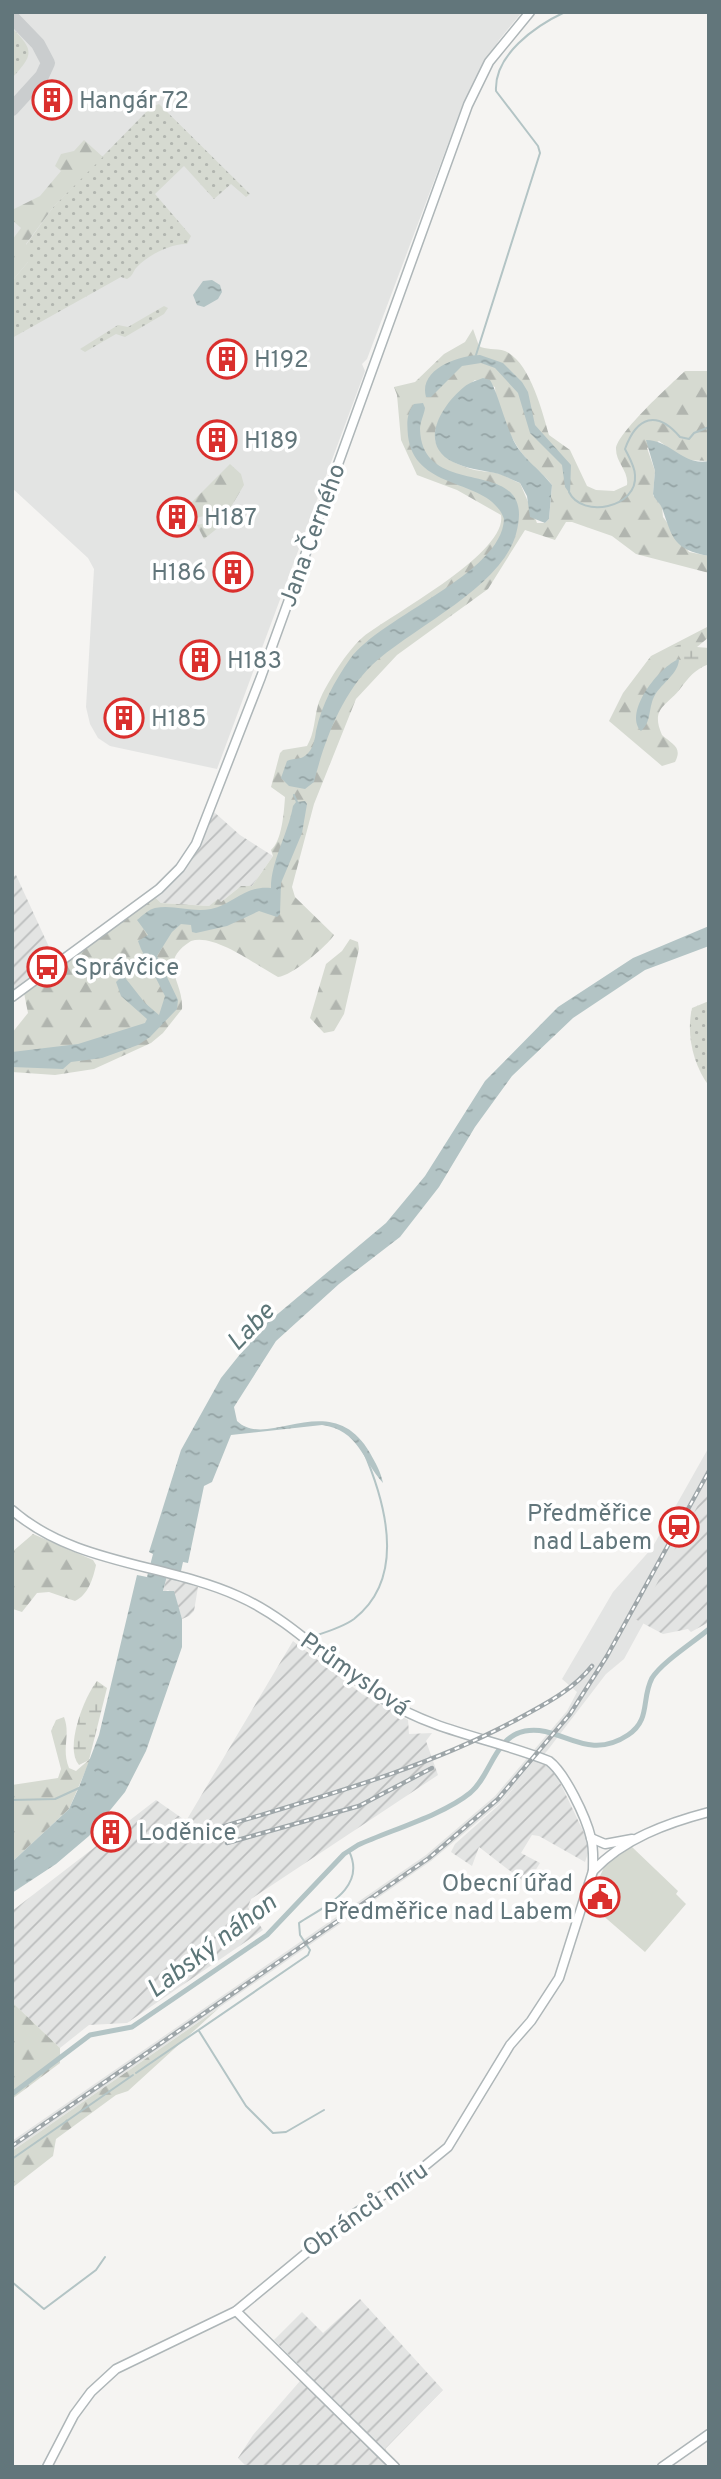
<svg xmlns="http://www.w3.org/2000/svg" width="721" height="2479" viewBox="0 0 721 2479" font-family="Overpass,sans-serif">
  <style>
    .built { fill: #e3e4e3 }
    .industrial { fill: url(#industrial-furrows) }
    .grass { fill: url(#grass-dots) }
    .forest { fill: url(#forest-firs); fill-rule: evenodd }
    .wetland { fill: url(#wetland-marsh) }
    .green { fill: #d6dad1 }
    .water { fill: url(#water-ripples) }
    .lines { fill: none; stroke-linecap: round; stroke-linejoin: round }
    .stream { stroke: #b3c4c5; stroke-width: 2 }
    .canal { stroke: #b3c4c5; stroke-width: 5 }
    .taxiway { stroke: #cacdce; stroke-width: 14 }
    .secondary-casing { stroke: #aeb6b8; stroke-width: 11 }
    .secondary { stroke: #fff; stroke-width: 8 }
    .rail-casing { stroke: #9ea6a9; stroke-width: 4.5 }
    .rail { stroke: #fff; stroke-width: 2; stroke-dasharray: 5; stroke-linecap: butt }
    .labels { text-anchor: middle; stroke-width: 7; stroke-linejoin: round; paint-order: stroke }
    .poi-label { font-size: 24px; fill: #62767b; stroke: #fff; text-anchor: start }
    .street-label { font-size: 24px; fill: #62767b; stroke: #fff }
    .water-label { font-size: 26px; font-style: italic; fill: #5c7678; stroke: #fff }
  </style>
  <defs>
    <pattern id="industrial-furrows" width="10" height="10" patternUnits="userSpaceOnUse" patternTransform="scale(1.75)"><rect width="10" height="10" fill="#e3e4e3"/><path d="M-1 1l2-2M0 10L10 0M9 11l2-2" fill="none" stroke="#bbbdbd"/></pattern>
    <pattern id="grass-dots" width="8" height="8" patternUnits="userSpaceOnUse" patternTransform="scale(1.75)"><rect width="8" height="8" fill="#d6dad1"/><path d="M2 2h.1M6 6h.1" fill="none" stroke="#b1b5af" stroke-width="1.8" stroke-linecap="round"/></pattern>
    <pattern id="forest-firs" width="22" height="20" patternUnits="userSpaceOnUse" patternTransform="scale(1.75)"><rect width="22" height="20" fill="#d6dad1"/><path d="M5 1l3.5 6h-7zM16 11l3.5 6h-7z" fill="#b1b5af"/></pattern>
    <pattern id="wetland-marsh" width="20" height="14" patternUnits="userSpaceOnUse" patternTransform="scale(1.75)"><rect width="20" height="14" fill="#d6dad1"/><path d="M1 5h8M5 5V1M11 12h8M15 12V8" fill="none" stroke="#b1b5af"/></pattern>
    <pattern id="water-ripples" width="26" height="14" patternUnits="userSpaceOnUse" patternTransform="scale(1.75)"><rect width="26" height="14" fill="#b3c4c5"/><path d="M2 4q2-2 4 0t4 0M15 11q2-2 4 0t4 0" fill="none" stroke="#95a4a5"/></pattern>
  </defs>
  <rect width="100%" height="100%" fill="#f5f4f2"/>
  <g class="built">
    <polygon points="12,12 522,12 499,40 463,104 367,359 362,364 365,371 217,769 110,746 98,738 90,724 86,707 94,569 88,558 12,488"/>
    <polygon points="709,1447 709,1503 624,1659 606,1674 547,1751 501,1802 431,1861 12,2151 12,2141 426,1855 495,1796 567,1711 577,1692 562,1679 613,1592 652,1548"/>
  </g>
  <g class="industrial">
    <polygon points="214,812 240,835 273,856 252,886 241,886 221,902 209,906 161,903 155,897 172,883 195,853"/>
    <polygon points="16,875 55,960 12,992 12,877"/>
    <polygon points="709,1484 709,1622 691,1632 688,1629 663,1634 635,1619 643,1610"/>
    <polygon points="167,1576 198,1587 194,1611 189,1616 182,1619 174,1594 168,1590 163,1592"/>
    <polygon points="293,1641 362,1694 408,1720 409,1734 432,1733 426,1741 438,1775 251,1899 248,1907 263,1930 127,2023 89,2025 60,2048 12,2002 12,1911 156,1800 186,1821"/>
    <polygon points="538,1760 555,1772 586,1837 588,1853 585,1862 539,1836 532,1835 521,1853 540,1863 527,1884 479,1847 472,1866 451,1852 455,1844 500,1804"/>
    <polygon points="360,2299 443,2390 385,2449 402,2467 247,2467 238,2458 253,2435 307,2373 274,2340 302,2312 323,2333"/>
  </g>
  <g class="grass">
    <path d="M12 28C35 51 33 55 12 78Z"/>
    <path d="M159 104 250 194 246 197 231 184 214 199 184 166 155 194 191 236 187 244C172 243 148 255 137 267 132 272 134 275 127 279L121 277 12 338V281L28 262 26 245 54 206 151 107Z"/>
    <polygon points="164,306 168,308 164,314 125,337 116,334 85,352 80,349 118,325 128,327"/>
    <path d="M709 1001V1086C693 1065 686 1034 692 1008Z"/>
  </g>
  <g class="forest">
    <polygon points="84,140 103,157 54,206 26,244 30,252 28,262 12,281 12,240 21,228 12,220 12,210 40,196 61,171 55,166 61,154 74,151"/>
    <path d="M473 329 479 346C485 350 496 348 505 351 530 362 542 411 549 435L570 450 587 486 596 490 614 491 627 485C629 471 616 463 616 449 616 434 672 383 685 371H709V461L685 460 659 441 647 448 655 471 653 495 662 507 663 517 689 552 709 556V573L636 554 612 536 572 522H566L555 540 525 530 488 589 397 655 356 699 314 804 292 887 295 897 334 935C327 946 292 976 278 977 257 966 215 933 191 941 156 963 184 981 182 1009L163 1033 151 1043 94 1069 55 1075 12 1072V1033L28 1013 24 993 155 897 161 903 209 906 218 899 221 902 241 886H252L273 856 271 850C282 841 284 812 285 797L271 787 280 753 283 750 307 746C315 732 314 719 318 705 323 688 349 648 363 637 391 615 508 553 501 515L457 490 417 475 401 440 397 395 394 387 415 382 444 354 465 342ZM475 380 495 387C495 406 512 442 525 457 533 468 544 474 552 485L549 519 545 523H537L520 483C513 481 507 476 500 474 490 471 478 472 468 468 408 448 442 406 475 380Z"/>
    <polygon points="230,464 241,474 244,485 219,527 204,539 197,525 206,523 204,516 196,518 192,502"/>
    <path d="M709 626V637L697 647 709 648V664C694 670 689 677 680 689 667 706 650 708 662 735 672 744 683 747 675 762L662 766 609 721 623 693 651 656Z"/>
    <polygon points="350,939 358,942 359,949 344,1014 334,1031 324,1033 310,1018 326,964 342,951"/>
    <path d="M33 1534 93 1560 96 1565C93 1579 88 1595 75 1601L49 1592 37 1593 22 1612 13 1609 12 1552Z"/>
    <path d="M64 1717C71 1735 61 1748 69 1768L76 1771 91 1758 69 1809 12 1862V1785L58 1778 61 1769 51 1731 56 1720Z"/>
    <polygon points="12,2002 60,2048 60,2063 12,2099"/>
    <polygon points="219,2008 128,2091 116,2095 56,2139 53,2156 12,2188 12,2151"/>
  </g>
  <g class="wetland">
    <polygon points="692,638 696,650 705,660 686,669 674,647"/>
    <path d="M97 1681 107 1688 89 1760 79 1765C64 1748 84 1697 97 1681Z"/>
  </g>
  <polygon class="green" points="632,1847 678,1891 676,1894 686,1904 645,1952 600,1913 608,1900 593,1891 607,1861"/>
  <g class="water">
    <polygon points="212,280 220,285 222,292 218,299 204,307 197,305 193,295 203,281"/>
    <path d="M480 355 503 363 522 382 528 392 535 425 571 465 570 494 565 487 562 465 530 433 518 393 495 368 481 363 462 366 431 397H426C418 369 460 355 480 355Z"/>
    <path d="M483 378 490 380C497 391 505 422 512 437 520 457 539 468 552 485L549 519 545 523 530 517 527 496 520 483C512 480 504 475 495 473 481 470 467 469 453 462 417 444 442 405 464 387 470 382 476 381 483 378Z"/>
    <path d="M423 403 425 408C424 415 420 422 420 429 422 505 539 450 516 534 501 588 411 628 372 665 341 695 324 742 314 782L305 789 289 786 281 778 287 761C293 758 301 760 306 755 313 750 315 739 316 731 322 704 334 682 350 659 381 616 502 574 504 519 490 477 415 493 408 436 407 424 406 414 414 404Z"/>
    <path d="M646 440C671 440 682 466 709 461V556C673 549 673 539 662 508 660 503 655 500 653 494L655 471Z"/>
    <path d="M679 659C679 673 662 683 655 695 648 707 652 722 641 731 623 712 660 666 679 659Z"/>
    <path d="M305 801 307 804 302 833 281 883 280 914 277 917 259 911 227 926 196 933 192 932 191 925 181 924 172 932 157 956 178 1000 177 1009 150 1037 138 1045 102 1058 71 1062 63 1069 12 1067V1052L78 1044 145 1023 147 1019 121 996 116 982 123 975 145 1003 159 1015 165 996 141 949 138 941 148 935 137 920C142 916 149 909 155 908 173 904 192 913 211 909 234 904 245 885 271 888 271 861 288 834 293 806L296 802Z"/>
    <path d="M709 926V946L645 970 573 1018 512 1076 475 1127 439 1187 400 1237 339 1284 276 1341 234 1407 237 1421C268 1451 331 1386 370 1453 375 1462 381 1472 383 1483 362 1460 359 1430 322 1425L231 1435 212 1482 204 1486 188 1563 183 1562 179 1580 167 1576 163 1591H174L182 1619V1647L146 1751 125 1792 89 1836 56 1864 12 1893V1862L69 1809 79 1787 99 1735 137 1575 147 1577 153 1554 149 1552 181 1450 221 1378 261 1328 386 1223 425 1176 485 1081 558 1007 633 958Z"/>
  </g>
  <g class="lines">
    <g class="stream">
      <path d="M476 355 540 153 538 146 496 91C494 55 535 26 565 12"/>
      <path d="M569 492C582 519 638 508 635 475 635 467 629 457 625 449 637 416 657 410 680 437L689 439 694 433 709 427"/>
      <polyline points="294,795 297,802"/>
      <path d="M314 1636C327 1632 343 1627 354 1619 408 1577 385 1501 363 1450"/>
      <polyline points="12,1800 55,1799 79,1788"/>
      <polyline points="199,2031 246,2106 273,2133 286,2132 324,2110"/>
      <path d="M136 2073 308 1955 310 1950 300 1935 299 1923C325 1906 367 1888 349 1851"/>
      <polyline points="12,2159 133,2075"/>
      <polyline points="12,2282 44,2309 96,2270 105,2257"/>
    </g>
    <path class="canal" d="M12 2094 90 2035 132 2027 267 1935 344 1854 358 1845C391 1830 443 1815 470 1793 491 1776 494 1737 525 1731 560 1724 586 1763 628 1735 651 1720 641 1699 652 1678 662 1662 694 1642 709 1629"/>
    <polyline class="taxiway" points="12,17 38,44 48,63 42,76 12,109"/>
    <g class="secondary-casing">
      <g id="secondary">
        <polyline points="12,997 159,889 180,868 196,844 261,677 468,105 489,62 530,12"/>
        <path d="M12 1510C75 1565 165 1563 238 1596 293 1620 335 1669 385 1700 436 1732 494 1739 549 1761 565 1773 586 1817 591 1838 594 1848 593 1861 593 1871L559 1978 531 2021 510 2045 448 2147 415 2174 351 2216 236 2311 116 2369 91 2392 74 2415 47 2467"/>
        <polyline points="591,1838 605,1844 632,1839"/>
        <path d="M593 1871C623 1839 667 1823 709 1812"/>
        <polyline points="236,2311 395,2467"/>
        <polyline points="662,2467 709,2434"/>
      </g>
    </g>
    <use href="#secondary" class="secondary"/>
    <g class="rail-casing">
      <g id="rail">
        <path d="M208 1831C312 1799 418 1772 514 1721 543 1705 571 1692 592 1666"/>
        <polyline points="227,1843 359,1806 432,1768"/>
        <polyline points="12,2146 429,1858 498,1799 570,1714 607,1656 709,1471"/>
      </g>
    </g>
    <use href="#rail" class="rail"/>
  </g>
  <defs>
    <g id="building-ring" transform="scale(2.0125)"><circle r="9.5" fill="#fff" stroke="#da2f2d" stroke-width="1.5"/><path d="M-4-6H4V6H1V3H-1V6H-4ZM-2.5-4.3h1.7v1.8h-1.7ZM.8-4.3h1.7v1.8H.8ZM-2.5-1h1.7V.8h-1.7ZM.8-1h1.7V.8H.8Z" fill="#da2f2d"/></g>
    <g id="bus-ring" transform="scale(2.0125)"><circle r="9.5" fill="#fff" stroke="#da2f2d" stroke-width="1.5"/><path d="M-5-6H5V4H4V6H2V4H-2V6H-4V4H-5ZM-3.5-4V0h7V-4ZM-3.5 1.2v1.5H-2V1.2ZM2 1.2v1.5H3.5V1.2Z" fill="#da2f2d"/></g>
    <g id="station-ring" transform="scale(2.0125)"><circle r="9.5" fill="#fff" stroke="#da2f2d" stroke-width="1.5"/><path d="M-3-6H3Q5-6 5-4V2Q5 4 3 4L4.5 6H3L1.5 4h-3L-3 6H-4.5L-3 4Q-5 4-5 2V-4Q-5-6-3-6ZM-3.5-4v3h7v-3ZM-3.5 1v1.5H-2V1ZM2 1v1.5H3.5V1Z" fill="#da2f2d"/></g>
    <g id="civic-ring" transform="scale(2.0125)"><circle r="9.5" fill="#fff" stroke="#da2f2d" stroke-width="1.5"/><path d="M-.6-6.5H3V-4.5H.6V-3L4-1V1h2V6H-6V1h2V-1L-.6-3ZM-1.2 2.5V6h2.4V2.5Z" fill="#da2f2d"/></g>
  </defs>
  <g fill-rule="evenodd">
    <use href="#building-ring" x="52" y="100"/>
    <use href="#building-ring" x="227" y="359"/>
    <use href="#building-ring" x="217" y="440"/>
    <use href="#building-ring" x="177" y="517"/>
    <use href="#building-ring" x="233" y="572"/>
    <use href="#building-ring" x="200" y="660"/>
    <use href="#building-ring" x="124" y="718"/>
    <use href="#bus-ring" x="47" y="967"/>
    <use href="#station-ring" x="679" y="1527"/>
    <use href="#building-ring" x="111" y="1832"/>
    <use href="#civic-ring" x="600" y="1897"/>
  </g>
  <g class="labels">
    <g class="poi-label">
      <text x="79" y="108">Hangár 72</text>
      <text x="254" y="367">H192</text>
      <text x="244" y="448">H189</text>
      <text x="204" y="525">H187</text>
      <text x="206" y="580" text-anchor="end">H186</text>
      <text x="227" y="668">H183</text>
      <text x="151" y="726">H185</text>
      <text x="74" y="975">Správčice</text>
      <text x="652" y="1521" text-anchor="end">Předměřice<tspan x="652" dy="28">nad Labem</tspan></text>
      <text x="138" y="1840">Loděnice</text>
      <text x="573" y="1891" text-anchor="end">Obecní úřad<tspan x="573" dy="28">Předměřice nad Labem</tspan></text>
    </g>
    <g class="street-label">
      <text transform="translate(312 535) rotate(-70)" y="8">Jana Černého</text>
      <text transform="translate(355 1674) rotate(35)" y="8">Průmyslová</text>
      <text transform="translate(365 2209) rotate(-35)" y="8">Obránců míru</text>
    </g>
    <g class="water-label">
      <text transform="translate(250 1326) rotate(-46)" y="9">Labe</text>
      <text transform="translate(211 1945) rotate(-37)" y="9">Labský náhon</text>
    </g>
  </g>
  <rect width="721" height="2479" fill="none" stroke="#62767b" stroke-width="28"/>
</svg>
